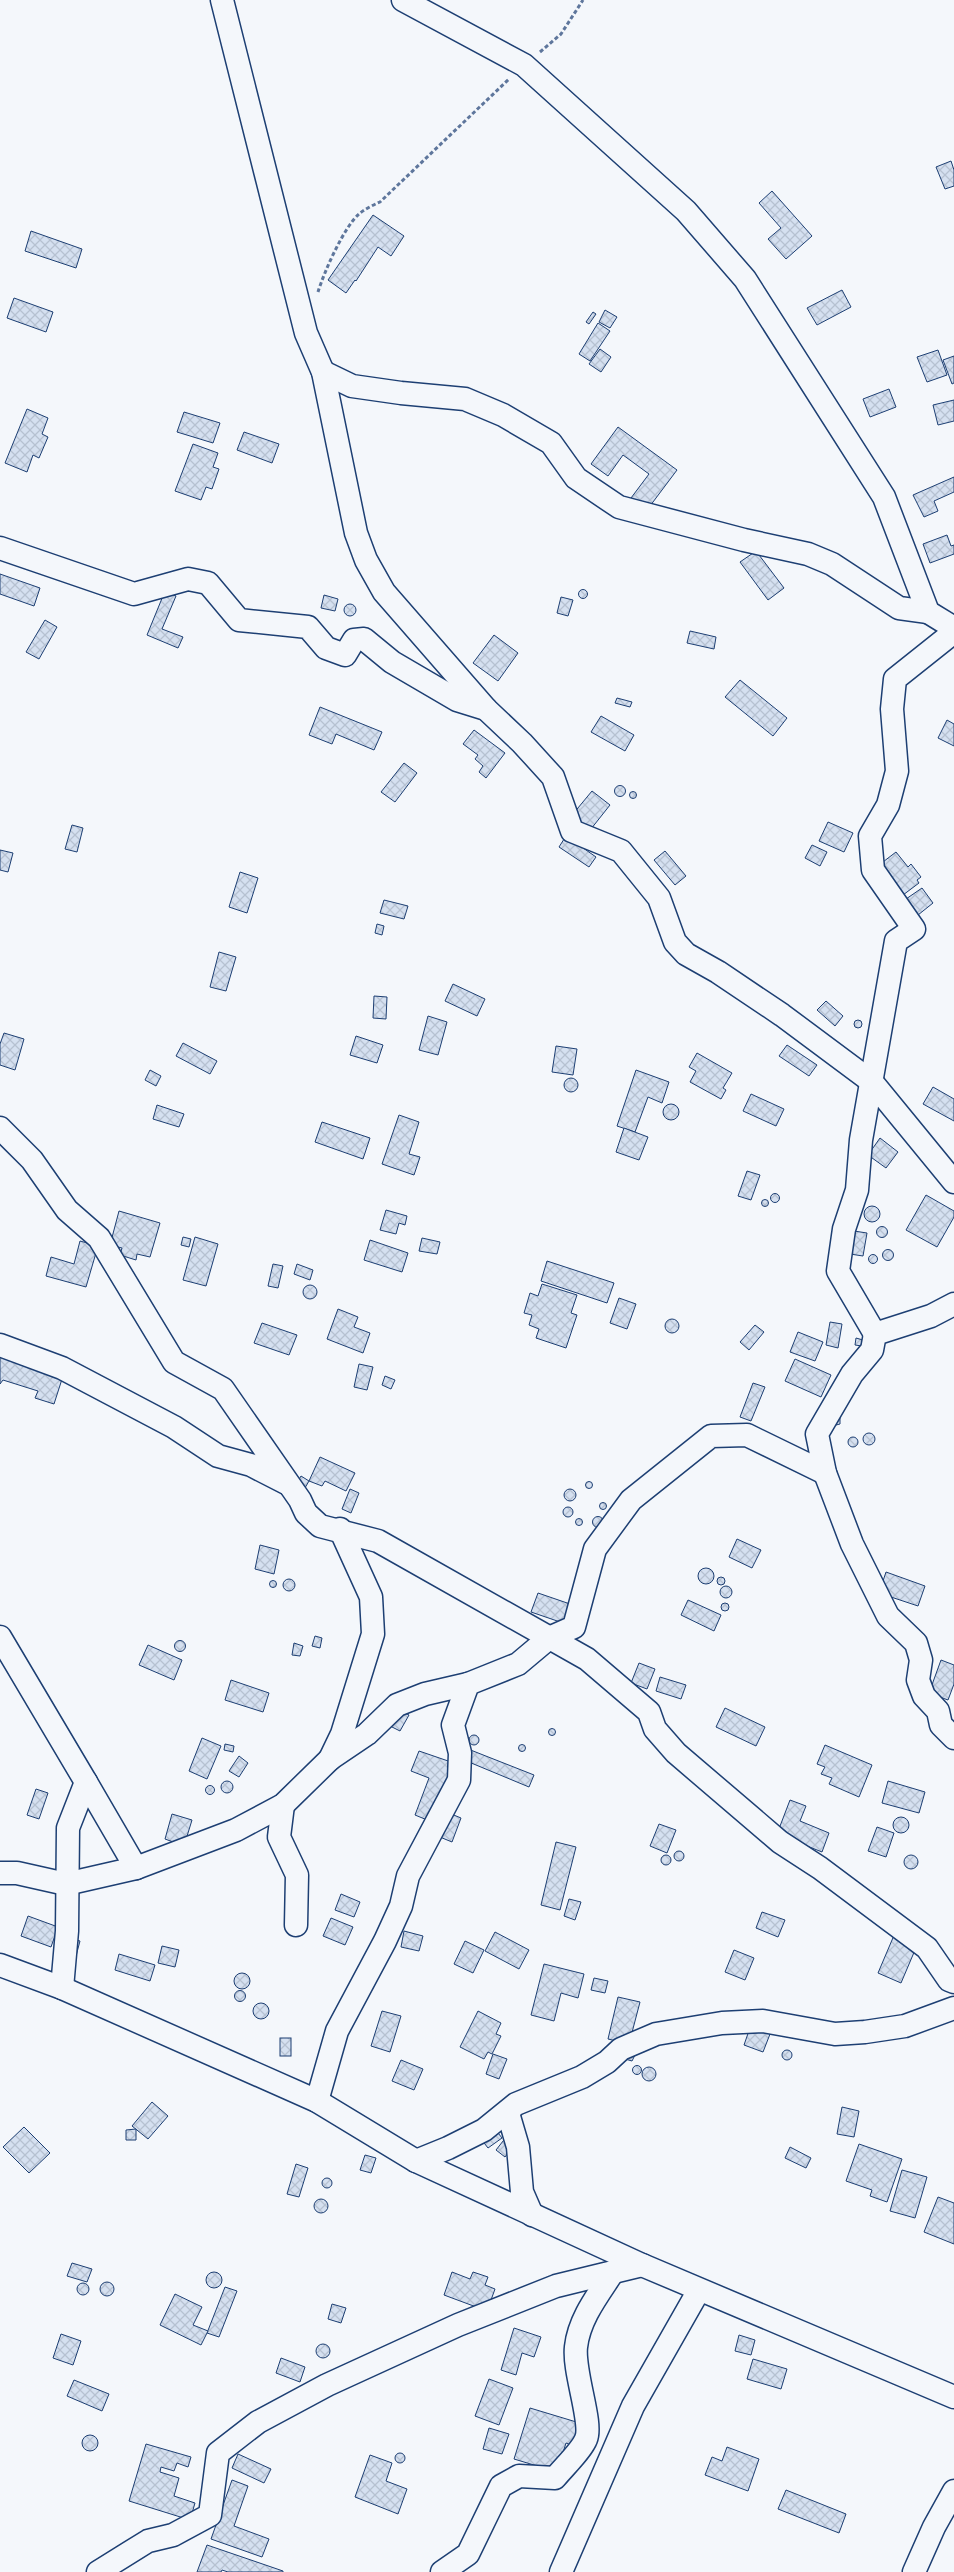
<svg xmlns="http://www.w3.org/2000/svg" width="954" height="2572" viewBox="0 0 954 2572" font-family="'Fira Sans',sans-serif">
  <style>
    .building { fill: url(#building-cross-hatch); stroke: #1d3f73 }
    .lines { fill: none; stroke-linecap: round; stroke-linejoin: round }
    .minor-casing { stroke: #1d3f73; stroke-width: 25 }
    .path { stroke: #5e769c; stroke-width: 3; stroke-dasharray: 4 2.5; stroke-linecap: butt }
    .minor { stroke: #f4f7fb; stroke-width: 22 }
  </style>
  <defs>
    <pattern id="building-cross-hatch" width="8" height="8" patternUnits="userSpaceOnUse" patternTransform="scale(1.25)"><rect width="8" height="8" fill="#d5e0f0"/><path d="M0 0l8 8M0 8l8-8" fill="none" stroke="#b6c1d1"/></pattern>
  </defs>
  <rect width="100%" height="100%" fill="#f4f7fb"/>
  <g class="building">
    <polygon points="951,161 954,170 954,186 945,189 936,167"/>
    <polygon points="772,191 812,236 786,259 768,239 781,228 759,203"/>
    <polygon points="373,215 404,236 391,256 378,247 356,281 355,280 346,293 328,280"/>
    <polygon points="31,231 82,249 76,268 25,251"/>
    <polygon points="842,290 851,307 817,325 807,308"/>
    <polygon points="14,298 53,312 46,332 7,318"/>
    <polygon points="605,310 617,317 610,328 599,322"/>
    <polygon points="593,312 596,314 589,324 586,322"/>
    <polygon points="598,323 610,331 590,361 579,354"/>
    <polygon points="600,349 611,357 601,372 589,364"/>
    <polygon points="938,350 947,375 927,382 917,357"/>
    <polygon points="954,356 954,383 952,384 943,360"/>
    <polygon points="889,389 896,407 870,417 863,399"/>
    <polygon points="954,400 954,421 938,425 933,405"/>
    <polygon points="27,409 48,418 42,434 48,437 39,458 33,455 27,472 5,463"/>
    <polygon points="184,412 220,423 213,443 177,432"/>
    <polygon points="618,427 677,470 647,510 631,498 649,474 623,455 608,476 591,464"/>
    <polygon points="244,432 279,444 272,463 237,450"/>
    <polygon points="193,444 218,453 213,467 219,469 212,489 206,487 201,500 175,491"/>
    <polygon points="954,477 954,492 934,501 938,511 924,517 913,495"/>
    <polygon points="947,535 951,546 954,545 954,554 930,563 923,544"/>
    <polygon points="756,551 784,588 768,600 740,562"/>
    <polygon points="0,574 40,588 34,606 0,594"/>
    <circle cx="583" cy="594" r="4.5"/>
    <polygon points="165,591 176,596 162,629 183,637 178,648 147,635"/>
    <polygon points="324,595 338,599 335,611 321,608"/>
    <polygon points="561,597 573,600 568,616 557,613"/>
    <circle cx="350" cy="610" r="6"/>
    <polygon points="45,620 57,627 39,659 26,652"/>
    <polygon points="690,631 716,637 714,649 687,643"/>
    <polygon points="494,635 518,653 498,681 473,663"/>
    <polygon points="740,680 787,718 773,736 725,697"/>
    <polygon points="617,698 632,702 630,707 615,703"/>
    <polygon points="320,707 382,732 374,750 336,734 332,744 309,735"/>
    <polygon points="601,716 634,735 625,751 591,732"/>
    <polygon points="947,720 954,724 954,746 938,738"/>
    <polygon points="474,730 505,753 486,778 479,772 483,766 475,759 478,755 463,744"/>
    <polygon points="404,763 417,773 395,802 381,792"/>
    <circle cx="620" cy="791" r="5.5"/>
    <polygon points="592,791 610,805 587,834 568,820"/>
    <circle cx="633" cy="795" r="3.5"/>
    <polygon points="828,822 853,833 844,852 819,841"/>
    <polygon points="72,825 83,828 77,852 65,849"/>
    <polygon points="566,836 596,857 589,867 559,847"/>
    <polygon points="812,845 827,852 820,866 805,858"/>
    <polygon points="0,850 13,853 8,872 0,870"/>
    <polygon points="665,851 686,876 675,885 654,860"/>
    <polygon points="896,852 908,867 911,864 921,877 917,880 919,883 903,895 879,865"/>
    <polygon points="240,872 258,878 247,913 229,907"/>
    <polygon points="922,888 933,903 918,915 906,899"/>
    <polygon points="384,900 408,906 404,919 380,913"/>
    <polygon points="377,924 384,926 382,935 375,933"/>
    <polygon points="219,952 236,957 226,991 210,987"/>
    <polygon points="453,984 485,999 477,1016 445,1001"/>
    <polygon points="374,996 387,997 386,1019 373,1018"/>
    <polygon points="826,1001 843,1016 835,1026 817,1010"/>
    <polygon points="428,1016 447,1022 438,1055 419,1050"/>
    <circle cx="858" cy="1024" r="4"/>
    <polygon points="4,1033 24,1039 15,1070 0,1065 0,1044"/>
    <polygon points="356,1036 383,1045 377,1063 350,1055"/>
    <polygon points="183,1043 217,1061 210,1074 176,1056"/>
    <polygon points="787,1045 817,1065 809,1076 779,1056"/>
    <polygon points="556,1046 577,1049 573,1075 552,1072"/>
    <polygon points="697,1053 732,1073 723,1088 726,1090 721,1099 690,1082 696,1071 689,1067"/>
    <polygon points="150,1070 161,1076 156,1086 145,1080"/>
    <polygon points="636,1070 669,1082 662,1103 648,1097 635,1132 617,1126"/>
    <circle cx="571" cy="1085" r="7"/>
    <polygon points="933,1087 954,1099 954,1121 923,1104"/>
    <polygon points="751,1094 784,1109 776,1126 743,1111"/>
    <circle cx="671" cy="1112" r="8"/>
    <polygon points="157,1105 184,1114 179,1127 153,1119"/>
    <polygon points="399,1115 419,1122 409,1154 420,1157 414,1175 382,1164"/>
    <polygon points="322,1122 370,1138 363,1159 315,1142"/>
    <polygon points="624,1128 648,1137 639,1160 616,1152"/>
    <polygon points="880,1138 898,1152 886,1168 868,1155"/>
    <polygon points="747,1171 760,1175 751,1200 738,1196"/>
    <circle cx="775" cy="1198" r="4.5"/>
    <polygon points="926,1195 954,1211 954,1217 937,1247 906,1230"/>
    <circle cx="765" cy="1203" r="3.5"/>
    <circle cx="872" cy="1214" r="8"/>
    <polygon points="386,1210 407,1216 405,1225 399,1223 396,1234 380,1230"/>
    <polygon points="119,1211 160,1223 150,1257 137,1254 136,1260 120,1255 122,1248 110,1245"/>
    <circle cx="882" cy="1232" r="5.5"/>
    <polygon points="854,1231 867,1233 863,1256 850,1254"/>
    <polygon points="183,1237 191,1239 189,1247 181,1245"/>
    <polygon points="195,1237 218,1244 206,1286 183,1280"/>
    <polygon points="422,1238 440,1242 437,1254 419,1251"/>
    <polygon points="370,1240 408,1253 402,1272 364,1260"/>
    <polygon points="80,1241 98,1246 86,1287 46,1276 51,1257 74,1264"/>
    <circle cx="888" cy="1255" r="5.5"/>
    <circle cx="873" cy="1259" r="4.5"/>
    <polygon points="547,1261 614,1283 607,1303 541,1281"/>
    <polygon points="273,1264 283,1266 278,1288 268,1286"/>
    <polygon points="297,1264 313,1270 310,1280 294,1274"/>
    <polygon points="542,1284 577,1295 571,1313 577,1315 566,1348 536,1338 539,1329 529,1325 532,1315 524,1313 530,1293 538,1296"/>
    <circle cx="310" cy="1292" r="7"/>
    <polygon points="619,1298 636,1304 627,1329 610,1323"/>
    <polygon points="338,1309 358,1317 354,1327 370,1333 363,1353 327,1339"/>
    <circle cx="672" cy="1326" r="7"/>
    <polygon points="830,1322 842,1324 838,1348 826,1345"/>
    <polygon points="262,1323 297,1335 289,1355 254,1343"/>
    <polygon points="755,1325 764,1332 749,1350 740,1342"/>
    <polygon points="798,1332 823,1342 815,1361 790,1352"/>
    <polygon points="856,1338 863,1340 862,1346 855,1345"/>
    <polygon points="0,1356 63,1376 54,1404 35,1398 38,1391 3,1380 0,1384"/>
    <polygon points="795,1359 831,1375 821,1397 785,1381"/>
    <polygon points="359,1364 373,1367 367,1390 354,1387"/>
    <polygon points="385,1376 395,1380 391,1389 382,1385"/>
    <polygon points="753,1383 765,1387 751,1421 740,1417"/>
    <polygon points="840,1415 840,1424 832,1426"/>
    <circle cx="869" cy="1439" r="6"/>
    <circle cx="853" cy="1442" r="5"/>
    <polygon points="320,1457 355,1473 346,1491 325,1481 322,1486 309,1481"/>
    <polygon points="301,1476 309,1481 302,1493 294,1488"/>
    <circle cx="589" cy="1485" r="3.5"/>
    <circle cx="570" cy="1495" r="6"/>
    <polygon points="350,1489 359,1493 351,1513 342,1509"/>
    <circle cx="603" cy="1506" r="3.5"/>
    <circle cx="568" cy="1512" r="5"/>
    <circle cx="598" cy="1522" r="5.5"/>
    <circle cx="579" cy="1522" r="3.5"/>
    <polygon points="737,1539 761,1550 752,1568 729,1557"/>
    <polygon points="260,1545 279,1550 274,1574 255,1569"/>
    <circle cx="706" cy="1576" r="8"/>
    <polygon points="886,1572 925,1586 918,1606 879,1593"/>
    <circle cx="721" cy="1581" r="4"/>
    <circle cx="289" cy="1585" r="6"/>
    <circle cx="273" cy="1584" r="3.5"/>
    <circle cx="726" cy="1592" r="6"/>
    <polygon points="538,1593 573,1605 566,1624 531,1612"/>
    <polygon points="688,1600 721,1615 714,1631 681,1615"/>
    <circle cx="725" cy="1607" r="4"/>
    <polygon points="315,1636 322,1638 320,1648 312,1646"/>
    <circle cx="180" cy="1646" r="5.5"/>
    <polygon points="294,1643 303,1646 300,1656 292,1655"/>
    <polygon points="148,1645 182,1660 174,1680 139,1665"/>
    <polygon points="941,1660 954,1665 954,1684 948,1700 929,1693"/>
    <polygon points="639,1663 655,1669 647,1689 631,1683"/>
    <polygon points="660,1677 686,1685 681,1699 656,1691"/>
    <polygon points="231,1680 269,1693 263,1712 225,1700"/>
    <polygon points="725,1708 765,1727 756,1746 716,1727"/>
    <polygon points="397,1709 409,1715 400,1731 388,1725"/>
    <circle cx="552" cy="1732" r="3.5"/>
    <circle cx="474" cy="1740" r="5"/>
    <polygon points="202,1738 221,1746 207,1779 189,1771"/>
    <polygon points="225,1744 234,1746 233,1752 224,1750"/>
    <circle cx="522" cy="1748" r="3.5"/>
    <polygon points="825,1745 872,1765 859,1797 829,1784 832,1778 821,1774 825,1767 817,1764"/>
    <polygon points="468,1749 534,1775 529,1787 464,1760"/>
    <polygon points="419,1751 454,1763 432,1822 415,1815 429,1778 411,1771"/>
    <polygon points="239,1756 248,1763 239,1777 229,1771"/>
    <circle cx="227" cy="1787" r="6"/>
    <polygon points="888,1781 925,1792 919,1813 882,1803"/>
    <circle cx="210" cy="1790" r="4.5"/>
    <polygon points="36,1789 48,1793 39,1819 27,1815"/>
    <polygon points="790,1800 806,1806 800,1821 829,1833 822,1852 777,1834"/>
    <polygon points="444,1811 461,1818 452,1842 435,1835"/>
    <polygon points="172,1814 192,1820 184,1846 165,1839"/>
    <circle cx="901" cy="1825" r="8"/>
    <polygon points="659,1824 676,1830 667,1853 650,1846"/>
    <polygon points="877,1827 894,1833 886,1857 868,1851"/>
    <polygon points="556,1842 576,1847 560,1910 541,1905"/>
    <circle cx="679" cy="1856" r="5"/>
    <circle cx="911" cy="1862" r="7"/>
    <circle cx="666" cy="1860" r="5"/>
    <polygon points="341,1894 360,1902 354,1917 335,1910"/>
    <polygon points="569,1899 581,1902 575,1920 564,1916"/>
    <polygon points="762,1912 785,1920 778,1937 756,1928"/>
    <polygon points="28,1916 58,1927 51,1947 21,1936"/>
    <polygon points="331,1918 353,1927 345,1945 323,1936"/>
    <polygon points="404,1931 423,1936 419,1951 401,1947"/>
    <polygon points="495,1932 529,1950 519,1969 485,1951"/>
    <polygon points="895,1933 918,1943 901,1983 878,1973"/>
    <polygon points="73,1939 80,1941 76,1956 69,1954"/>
    <polygon points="465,1941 484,1950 473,1973 454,1964"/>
    <polygon points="162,1946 179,1950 175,1967 158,1963"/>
    <polygon points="734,1950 754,1958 745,1980 725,1972"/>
    <polygon points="119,1954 155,1965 150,1981 115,1970"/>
    <polygon points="544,1964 584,1974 578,1998 561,1993 554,2021 531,2015"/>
    <circle cx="242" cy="1981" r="8"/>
    <polygon points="594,1978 608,1981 605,1993 591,1990"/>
    <circle cx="240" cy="1996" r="5.5"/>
    <polygon points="618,1997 640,2002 629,2044 608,2039"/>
    <circle cx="261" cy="2011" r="8"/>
    <polygon points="382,2011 401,2016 390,2052 371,2046"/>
    <polygon points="478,2011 501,2023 496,2034 501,2036 492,2054 488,2052 484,2059 460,2047"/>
    <polygon points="752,2022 772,2029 763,2052 744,2045"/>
    <rect x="280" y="2038" width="11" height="18"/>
    <circle cx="787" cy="2055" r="5"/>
    <polygon points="493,2054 507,2059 499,2079 486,2074"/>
    <polygon points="635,2055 632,2061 625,2059"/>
    <polygon points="401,2060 423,2069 414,2090 392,2081"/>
    <circle cx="637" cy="2070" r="4.5"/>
    <circle cx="649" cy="2074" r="7"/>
    <polygon points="152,2102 168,2116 148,2139 132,2126"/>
    <polygon points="842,2107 859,2111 854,2137 837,2134"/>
    <polygon points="24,2127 50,2153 29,2173 3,2147"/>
    <polygon points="136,2129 136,2140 126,2140 126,2130"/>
    <polygon points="495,2129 502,2138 488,2148 481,2139"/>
    <polygon points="507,2136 516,2143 505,2157 496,2150"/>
    <polygon points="859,2144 902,2159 887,2202 870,2196 872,2190 846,2181"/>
    <polygon points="790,2147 811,2158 806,2168 785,2158"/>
    <polygon points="365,2155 376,2158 371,2173 360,2170"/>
    <polygon points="296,2164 308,2168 299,2197 287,2194"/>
    <polygon points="902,2170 927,2177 915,2218 890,2211"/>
    <circle cx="327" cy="2183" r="5"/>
    <polygon points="938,2197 954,2203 954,2244 924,2232"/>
    <circle cx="321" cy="2206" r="7"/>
    <polygon points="72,2263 92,2269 87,2282 67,2276"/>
    <circle cx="214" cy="2280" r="8"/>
    <polygon points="452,2272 470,2279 473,2272 488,2277 485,2285 495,2289 487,2311 444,2295"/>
    <circle cx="107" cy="2289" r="7"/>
    <circle cx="83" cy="2289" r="6"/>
    <polygon points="225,2287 237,2291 219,2337 207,2333"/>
    <polygon points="175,2294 202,2307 193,2325 208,2331 201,2345 160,2325"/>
    <polygon points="332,2304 346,2308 341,2323 328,2319"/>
    <polygon points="514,2328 541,2337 534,2357 522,2353 516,2375 501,2370"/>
    <polygon points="61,2334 81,2341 73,2365 53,2358"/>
    <polygon points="739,2335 755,2340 751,2355 735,2351"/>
    <circle cx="323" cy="2351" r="7"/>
    <polygon points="281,2358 305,2367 300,2382 276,2373"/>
    <polygon points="753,2359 787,2369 781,2389 747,2379"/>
    <polygon points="489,2379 513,2388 499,2425 475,2416"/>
    <polygon points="74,2380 109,2394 102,2411 67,2396"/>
    <polygon points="530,2408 583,2424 576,2447 566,2443 557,2472 514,2459"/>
    <polygon points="489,2428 509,2434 502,2454 483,2449"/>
    <circle cx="90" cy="2443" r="8"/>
    <polygon points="146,2444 191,2457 188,2467 177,2463 174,2471 161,2467 160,2472 179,2478 174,2496 195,2503 190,2520 129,2501"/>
    <polygon points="727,2447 759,2459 748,2491 705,2475 712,2457 722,2461"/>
    <circle cx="400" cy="2458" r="5"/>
    <polygon points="238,2454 271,2469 264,2483 232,2468"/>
    <polygon points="370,2455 392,2463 386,2481 407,2489 398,2514 355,2497"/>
    <polygon points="232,2480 248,2486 234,2526 269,2539 262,2557 211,2539"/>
    <polygon points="786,2490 846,2514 839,2533 778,2509"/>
    <polygon points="207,2545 283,2571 283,2572 228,2572 222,2570 221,2572 197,2572"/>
  </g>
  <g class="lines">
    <g class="minor-casing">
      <g id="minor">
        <polyline points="222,0 306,333 323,372 356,533 366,560 384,592 486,709"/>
        <polyline points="403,0 524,65 686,211 745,279 884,497 928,612 954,628"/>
        <polyline points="323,372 352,386 401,393 465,399 503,415 551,443 576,478 619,507 744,540 808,554 832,564 899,608 928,612"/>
        <polyline points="0,548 134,594 188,579 208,583 239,620 308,627 326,648 345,655 354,640 364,639 392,662 457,700 486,709 522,743 553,777 572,831 621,851 659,898 675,942 686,954 718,972 782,1015 872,1082 954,1182"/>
        <polyline points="0,1128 32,1160 67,1210 99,1238 174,1362 223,1389 300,1500 306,1513 320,1526 378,1541 587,1659 649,1712 655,1729 676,1753 780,1842 820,1868 927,1948 949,1980 954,1982"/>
        <polyline points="954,1304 931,1316 875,1334 872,1350 852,1374 817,1434 825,1473 852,1544 888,1616 916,1643 921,1660 918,1680 924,1696 938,1711 941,1725 954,1738"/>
        <polyline points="875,1334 838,1271 844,1229 857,1190 861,1140 896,941 914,929 873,870 870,836 888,805 897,771 892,709 895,679 954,632"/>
        <polyline points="0,1345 62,1368 174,1427 218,1456 251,1465 286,1483"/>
        <polyline points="0,1637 86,1782 68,1828 67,1931 62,1988"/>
        <polyline points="330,1759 342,1734 373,1634 371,1597 340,1529"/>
        <polyline points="283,1805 279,1837 297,1875 296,1925"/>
        <polyline points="136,1868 236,1830 283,1805 330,1759 367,1734 397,1705 425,1694 468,1684"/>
        <polyline points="0,1873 17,1873 66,1884 136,1868 86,1782"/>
        <polyline points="0,1965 62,1988 317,2101 416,2161 642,2265 954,2397"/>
        <polyline points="317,2101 337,2031 385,1941 401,1906 408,1876 459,1780 460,1753 453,1725 468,1684 518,1664 549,1638 574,1627 595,1549 631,1500 711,1436 747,1435 825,1473"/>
        <polyline points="508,2113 518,2147 522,2192 532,2215"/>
        <polyline points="416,2161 448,2148 484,2130 516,2104 582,2077 607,2062 621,2049 656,2034 722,2023 763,2021 835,2034 865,2032 905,2026 954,2008"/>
        <polyline points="98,2572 148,2541 173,2535 210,2515 218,2453 258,2422 327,2385 458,2325 556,2286 642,2265"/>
        <path d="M442 2572 468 2554 501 2486 519 2476 555 2478C563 2468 582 2450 586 2439 593 2423 573 2372 576 2347 579 2319 598 2295 613 2272"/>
        <polyline points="561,2572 633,2406 699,2290"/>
        <polyline points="914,2572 934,2527 954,2491"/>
      </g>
    </g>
    <g class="path">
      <polyline points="540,52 561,34 583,0"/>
      <path d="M318 292C324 272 344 227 359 214 365 209 373 205 380 202L509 79"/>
    </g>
    <use href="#minor" class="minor"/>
  </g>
</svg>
